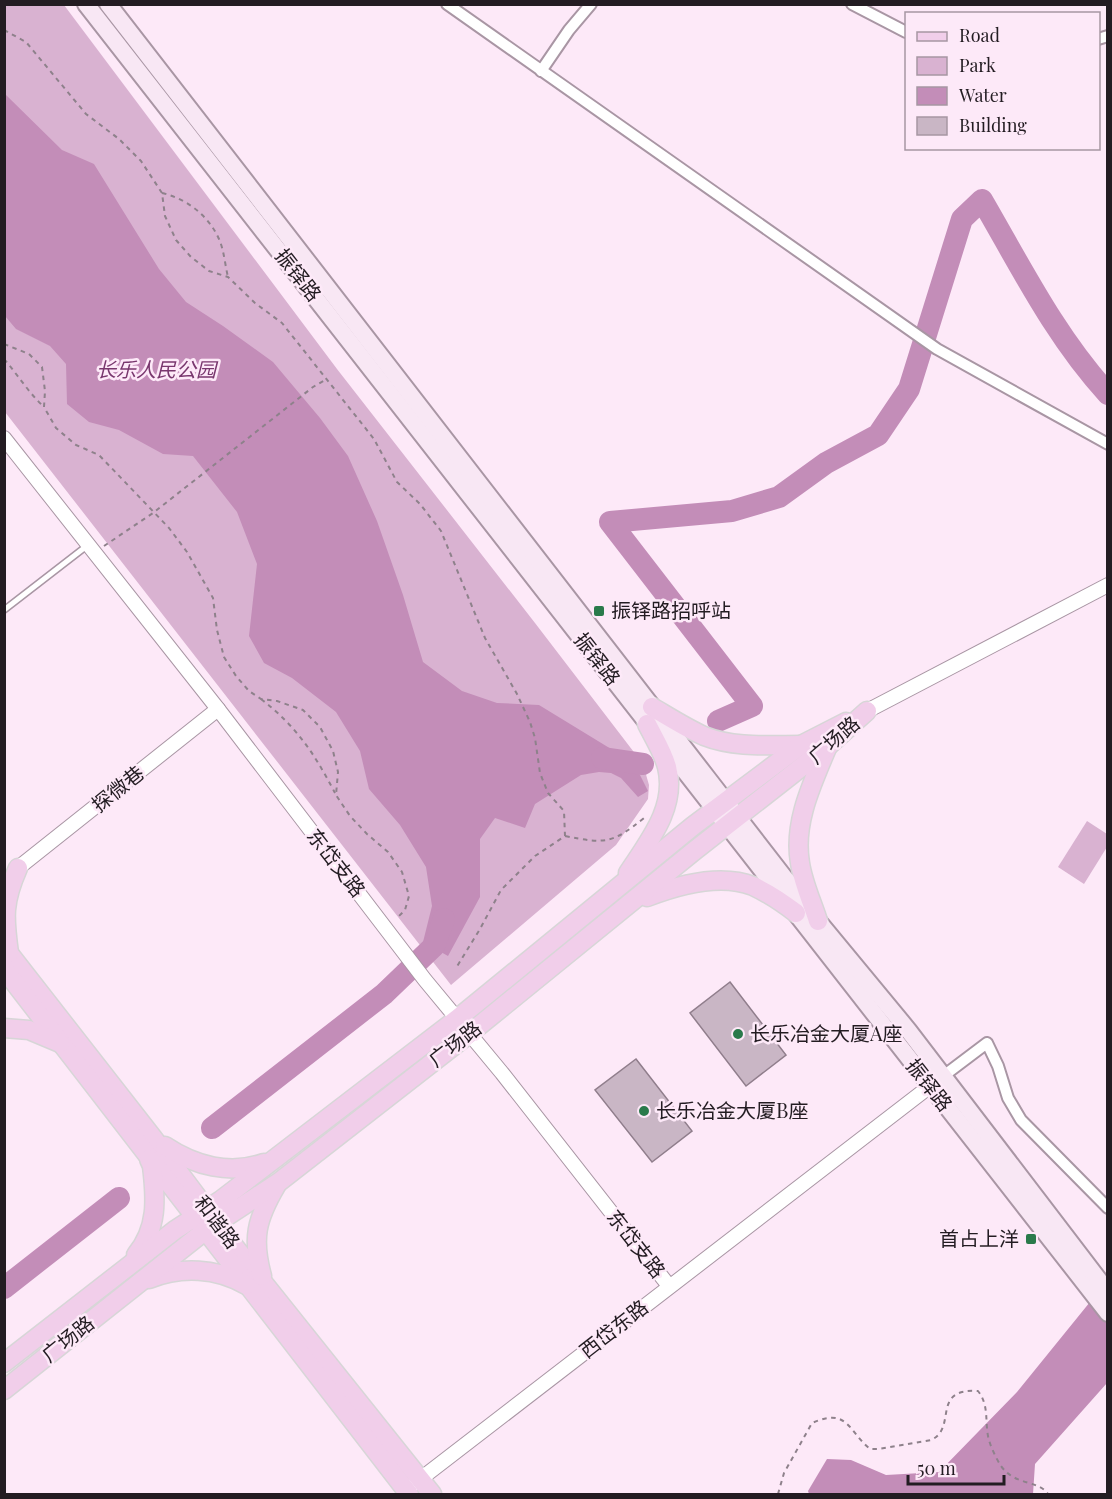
<svg xmlns="http://www.w3.org/2000/svg" width="1112" height="1499" viewBox="0 0 1112 1499" font-family="'Playfair Display','Noto Sans SC',serif">
  <style>
    .green { fill: #d9b2d1 }
    .water { fill: #c38db8 }
    .lines { fill: none; stroke-linecap: round; stroke-linejoin: round }
    .river { stroke: #c38db8; stroke-width: 22 }
    .building { fill: #c9b6c5; stroke: #907e8c; stroke-width: 1.5 }
    .service-casing { stroke: #a996a4; stroke-width: 8 }
    .minor-casing { stroke: #a996a4; stroke-width: 14 }
    .tertiary-casing { stroke: #a996a4; stroke-width: 16 }
    .secondary-casing { stroke: #a996a4; stroke-width: 20 }
    .primary-casing { stroke: #d7d6d7; stroke-width: 21 }
    .path { stroke: #8e818b; stroke-width: 2; stroke-dasharray: 4.5 4.5; stroke-linecap: butt }
    .service { stroke: #fff; stroke-width: 5 }
    .minor { stroke: #fff; stroke-width: 10 }
    .tertiary { stroke: #fff; stroke-width: 14 }
    .secondary { stroke: #f8e7f4; stroke-width: 16 }
    .primary { stroke: #f1ceea; stroke-width: 18 }
    .poi-dot { fill: #2a7a4b; stroke: #fde9f8; stroke-width: 2 }
    .labels { text-anchor: middle; stroke-width: 5; stroke-linejoin: round; paint-order: stroke }
    .street-label { font-size: 20px; fill: #231c22; stroke: #fde9f8 }
    .park-label { font-size: 20px; font-style: italic; fill: #79376e; stroke: #fde9f8 }
    .poi-label { font-size: 20px; fill: #231c22; stroke: #fde9f8; text-anchor: start }
  </style>
  <rect width="100%" height="100%" fill="#fde9f8"/>
  <g class="green">
    <polygon points="5,5 64,5 337,369 535,623 643,764 649,785 648,799 616,845 451,985 5,412"/>
    <polygon points="1087,821 1107,834 1107,847 1084,884 1058,867"/>
  </g>
  <g class="water">
    <polygon points="5,94 62,150 94,164 159,269 186,302 223,326 273,362 320,418 348,456 377,521 403,595 423,662 462,691 497,703 539,705 634,763 648,791 638,797 621,778 611,773 599,772 581,775 535,804 525,828 495,818 480,839 480,897 448,956 423,942 432,906 426,867 400,825 369,789 360,751 336,712 292,678 264,663 249,636 257,564 237,512 193,456 163,454 119,430 89,422 67,404 66,364 50,346 16,329 5,316"/>
    <polygon points="1107,1281 1107,1383 1035,1464 1033,1494 809,1494 808,1491 827,1459 851,1460 886,1475 939,1472 1017,1392"/>
  </g>
  <g class="lines">
    <g class="river">
      <path d="M718 721 752 706 610 522 732 511 779 497 826 463 878 435 909 389 962 219 982 200C1021 267 1055 336 1108 394"/>
      <polyline points="602,758 643,764"/>
      <polyline points="212,1128 384,994 434,946 444,919"/>
      <polyline points="4,1288 119,1198"/>
    </g>
  </g>
  <g class="building">
    <polygon points="730,982 786,1055 746,1086 690,1013"/>
    <polygon points="636,1059 692,1131 652,1162 595,1090"/>
  </g>
  <g class="lines">
    <g class="service-casing">
      <polyline id="service" points="4,610 88,545"/>
    </g>
    <g class="minor-casing">
      <g id="minor">
        <polyline points="447,4 937,349 1108,444"/>
        <polyline points="852,4 906,32"/>
        <polyline points="1098,39 1108,36"/>
        <polyline points="541,71 569,30 591,4"/>
        <polyline points="942,1077 987,1043 998,1066 1008,1098 1021,1120 1108,1208"/>
      </g>
    </g>
    <g class="tertiary-casing">
      <g id="tertiary">
        <polyline points="4,438 218,709 425,980 502,1073 669,1286"/>
        <polyline points="867,711 1108,585"/>
        <polyline points="18,868 218,709"/>
        <polyline points="414,1484 938,1080"/>
      </g>
    </g>
    <g class="secondary-casing">
      <g id="secondary">
        <polyline points="86,4 1108,1313"/>
        <polyline points="108,4 708,779 818,921 908,1030 1108,1292"/>
      </g>
    </g>
    <g class="primary-casing">
      <g id="primary">
        <path d="M652 707C669 717 686 728 704 736 734 748 769 745 801 745"/>
        <path d="M628 873C649 841 677 807 667 767 663 752 654 738 647 724"/>
        <path d="M647 897C678 885 720 873 753 886 768 893 783 903 796 913"/>
        <path d="M818 921C812 902 803 883 800 863 793 823 812 784 827 748"/>
        <polyline points="4,947 153,1138 234,1246 432,1494"/>
        <path d="M9 953C4 917 3 902 18 868"/>
        <polyline points="4,969 409,1494"/>
        <polyline points="4,1028 29,1030 60,1043"/>
        <path d="M165 1146C195 1166 230 1175 264 1163"/>
        <path d="M136 1255C158 1228 156 1199 152 1166L149 1159"/>
        <path d="M262 1276C252 1239 256 1220 276 1186"/>
        <path d="M149 1279C181 1266 217 1268 246 1285"/>
        <polyline points="4,1363 175,1230 221,1200 457,1019 693,826 801,745 846,722"/>
        <polyline points="4,1390 206,1230 279,1182 469,1034 694,851 827,747 867,711"/>
      </g>
    </g>
    <g class="path">
      <polyline points="4,30 26,42 86,114 119,139 141,161 162,193 165,216 176,240 191,257 209,271 228,277 255,303 282,323 374,439 397,482 420,504 441,531 485,638 517,694 530,722 535,738 540,773 548,793 564,811 565,836 535,856 501,890 480,929 456,968"/>
      <path d="M162 193C187 199 208 215 219 239 224 250 225 265 228 277"/>
      <polyline points="4,344 29,354 42,367 45,391 44,407 56,428 76,445 99,455 169,528 187,552 213,598 217,630 224,657 236,676 249,691 261,699 277,701 303,710 320,727 333,751 338,772 336,795 350,816 367,834 388,852 402,872 409,896 405,910 396,919"/>
      <path d="M4 359C18 375 28 392 44 407"/>
      <polyline points="104,546 153,513 313,387 325,380"/>
      <path d="M261 699C297 727 314 753 335 793"/>
      <path d="M565 836C605 844 612 844 644 818"/>
      <path d="M778 1494 784 1473 812 1423C848 1407 848 1431 870 1449H879L931 1440C958 1428 930 1388 978 1391 989 1405 985 1420 988 1436 990 1446 996 1458 1001 1466 1015 1486 1039 1480 1048 1494"/>
    </g>
    <use href="#service" class="service"/>
    <use href="#minor" class="minor"/>
    <use href="#tertiary" class="tertiary"/>
    <use href="#secondary" class="secondary"/>
    <use href="#primary" class="primary"/>
  </g>
  <g class="poi-dot">
    <rect x="593" y="605" width="12" height="12" rx="3"/>
    <circle cx="738" cy="1034" r="6"/>
    <circle cx="644" cy="1111" r="6"/>
    <rect x="1025" y="1233" width="12" height="12" rx="3"/>
  </g>
  <g class="labels">
    <g class="street-label">
      <text transform="translate(298 275) rotate(52)" y="7">振铎路</text>
      <text transform="translate(597 659) rotate(52)" y="7">振铎路</text>
      <text transform="translate(834 740) rotate(-41)" y="7">广场路</text>
      <text transform="translate(118 789) rotate(-39)" y="7">探微巷</text>
      <text transform="translate(336 863) rotate(52)" y="7">东岱支路</text>
      <text transform="translate(455 1044) rotate(-38)" y="7">广场路</text>
      <text transform="translate(929 1085) rotate(52)" y="7">振铎路</text>
      <text transform="translate(217 1222) rotate(53)" y="7">和谐路</text>
      <text transform="translate(636 1244) rotate(52)" y="7">东岱支路</text>
      <text transform="translate(614 1329) rotate(-38)" y="7">西岱东路</text>
      <text transform="translate(68 1339) rotate(-39)" y="7">广场路</text>
    </g>
    <g class="park-label">
      <text x="156" y="377">长乐人民公园</text>
    </g>
    <g class="poi-label">
      <text x="611" y="618">振铎路招呼站</text>
      <text x="750" y="1041">长乐冶金大厦A座</text>
      <text x="656" y="1118">长乐冶金大厦B座</text>
      <text x="1019" y="1246" text-anchor="end">首占上洋</text>
    </g>
  </g>
  <rect width="1112" height="1499" fill="none" stroke="#231c22" stroke-width="12"/>
  <rect x="905" y="12" width="195" height="138" fill="#fde9f8" stroke="#a697a2" stroke-width="1.5"/>
  <rect x="917" y="32" width="30" height="9" fill="#f1ceea" stroke="#a697a2" stroke-width="1.5"/>
  <text x="959" y="42" font-size="18" fill="#231c22">Road</text>
  <rect x="917" y="57" width="30" height="18" fill="#d9b2d1" stroke="#a697a2" stroke-width="1.5"/>
  <text x="959" y="72" font-size="18" fill="#231c22">Park</text>
  <rect x="917" y="87" width="30" height="18" fill="#c38db8" stroke="#a697a2" stroke-width="1.5"/>
  <text x="959" y="102" font-size="18" fill="#231c22">Water</text>
  <rect x="917" y="117" width="30" height="18" fill="#c9b6c5" stroke="#a697a2" stroke-width="1.5"/>
  <text x="959" y="132" font-size="18" fill="#231c22">Building</text>
  <path d="M908 1475v9h96v-9" fill="none" stroke="#231c22" stroke-width="3"/>
  <text x="917" y="1475" font-size="18" fill="#231c22" stroke="#fde9f8" stroke-width="4.5" paint-order="stroke">50 m</text>
</svg>
